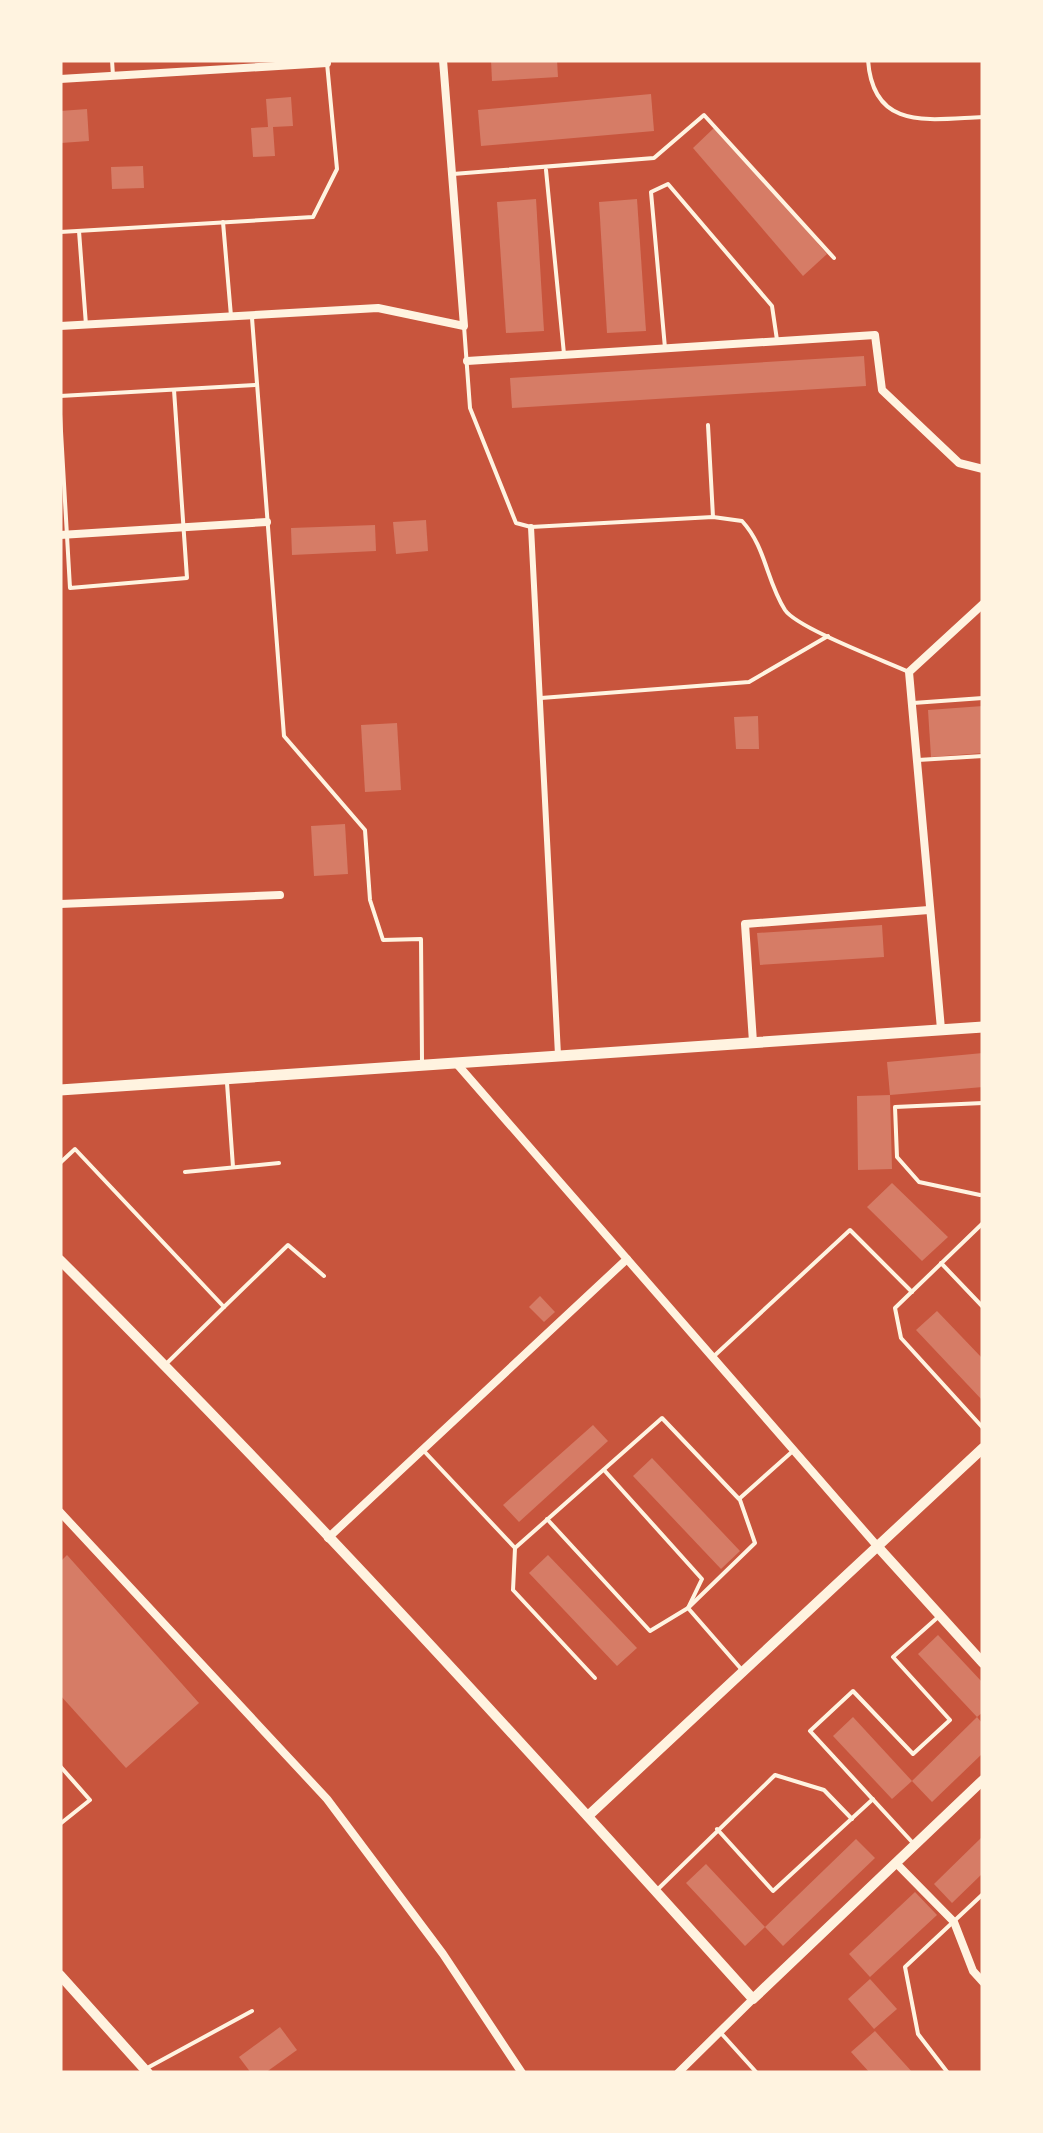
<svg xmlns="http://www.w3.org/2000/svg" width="1043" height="2133" viewBox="0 0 1043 2133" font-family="'IBM Plex Sans',sans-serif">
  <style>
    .building { fill: #d67c66 }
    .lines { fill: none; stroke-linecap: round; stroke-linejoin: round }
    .service { stroke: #fff3e0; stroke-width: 4 }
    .pedestrian { stroke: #fff3e0; stroke-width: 6 }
    .minor { stroke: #fff3e0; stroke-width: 8 }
    .tertiary { stroke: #fff3e0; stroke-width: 10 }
    .secondary { stroke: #fff3e0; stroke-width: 11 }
  </style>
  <rect width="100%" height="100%" fill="#c8553d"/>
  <g class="building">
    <polygon points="491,60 557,60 558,77 492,81"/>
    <polygon points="651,94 654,131 481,146 478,110"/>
    <polygon points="291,97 293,126 273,127 275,156 253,157 251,128 268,127 266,99"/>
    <polygon points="87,109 89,141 61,143 60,111"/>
    <polygon points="716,126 827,254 803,276 693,148"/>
    <polygon points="143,166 144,188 112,189 111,167"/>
    <polygon points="536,199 544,331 506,333 497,202"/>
    <polygon points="637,199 646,331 607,333 599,202"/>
    <polygon points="864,356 866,386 512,408 510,378"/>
    <polygon points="426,520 428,551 396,554 393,522"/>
    <polygon points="375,525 376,551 292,555 291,528"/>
    <polygon points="983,706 983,753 931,757 928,710"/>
    <polygon points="758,716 759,749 736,749 734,717"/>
    <polygon points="397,723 401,790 365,792 361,725"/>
    <polygon points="345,824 348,874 314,876 311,826"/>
    <polygon points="882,925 884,957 760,965 757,933"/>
    <polygon points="983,1053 983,1087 890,1095 892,1169 858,1170 857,1096 890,1095 887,1062"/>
    <polygon points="892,1183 948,1237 922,1261 867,1207"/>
    <polygon points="540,1296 555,1312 544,1322 529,1307"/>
    <polygon points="937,1311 983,1359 983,1401 916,1330"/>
    <polygon points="593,1425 608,1441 519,1522 503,1505"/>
    <polygon points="652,1458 740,1551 721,1569 633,1476"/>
    <polygon points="67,1555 199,1703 126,1768 60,1695 60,1562"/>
    <polygon points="548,1555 637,1648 617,1666 529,1573"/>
    <polygon points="938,1635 983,1683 983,1712 977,1717 918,1654"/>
    <polygon points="853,1717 912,1781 892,1799 833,1736"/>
    <polygon points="977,1717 983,1724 983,1753 932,1802 912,1781"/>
    <polygon points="983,1836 983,1873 952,1903 934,1884"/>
    <polygon points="856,1839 875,1858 783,1946 765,1927"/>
    <polygon points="706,1864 765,1927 745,1946 686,1883"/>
    <polygon points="915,1892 937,1915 870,1977 849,1954"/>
    <polygon points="870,1979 897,2009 874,2029 848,1999"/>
    <polygon points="280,2027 297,2050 265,2073 251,2073 239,2057"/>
    <polygon points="875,2031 913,2073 870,2073 851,2052"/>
  </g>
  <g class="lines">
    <g class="service">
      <polyline points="112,60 113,76"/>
      <path d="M868 60C873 132 930 119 983 117"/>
      <polyline points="546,170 564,354"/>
      <polyline points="453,174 654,158 704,115 834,258"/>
      <polyline points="223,222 231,316"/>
      <polyline points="79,231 86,325"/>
      <polyline points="60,232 313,217 337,169 327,63"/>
      <polyline points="252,318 284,736 365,830 370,900 383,940 421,939 422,1060"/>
      <path d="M464 326 470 408 516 523 531 527 713 517 742 521C766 547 766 580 785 610 797 628 885 661 909 672"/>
      <polyline points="665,348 651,192 668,184 772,306 777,340"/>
      <polyline points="60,396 255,385"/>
      <polyline points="60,414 70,588 187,578 174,390"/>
      <polyline points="708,425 713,517"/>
      <polyline points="541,698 749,682 828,636"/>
      <polyline points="913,703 983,698"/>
      <polyline points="918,760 983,756"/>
      <polyline points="227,1083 233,1167"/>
      <polyline points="60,1163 75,1149 224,1307 165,1365"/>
      <polyline points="185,1172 279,1163"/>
      <polyline points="983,1192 983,1209"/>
      <polyline points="980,1195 919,1182 897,1157 895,1107 983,1103"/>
      <polyline points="983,1223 895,1308 901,1338 983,1428"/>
      <polyline points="941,1263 983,1307"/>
      <polyline points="224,1307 288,1245 324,1276"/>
      <polyline points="713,1357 850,1230 912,1292"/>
      <polyline points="423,1450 515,1548 662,1418 739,1499 794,1450"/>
      <polyline points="604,1470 702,1579 688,1608 742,1670"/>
      <polyline points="547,1519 650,1631 688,1608 755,1543 740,1500"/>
      <polyline points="515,1548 513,1590 595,1678"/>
      <polyline points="60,1766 90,1800 60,1824"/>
      <polyline points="717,1829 773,1891 873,1799"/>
      <polyline points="912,1842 810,1731 853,1691 913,1754 950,1720 893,1657 937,1618"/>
      <polyline points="656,1891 775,1775 824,1790 852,1819"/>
      <polyline points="720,2032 757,2073"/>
      <polyline points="149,2067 252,2011"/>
      <polyline points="948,2073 918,2034 905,1967 983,1894"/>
    </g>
    <polyline class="pedestrian" points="531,527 558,1055"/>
    <g class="minor">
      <polyline points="60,79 327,63"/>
      <polyline points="60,326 378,308 464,326 443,60"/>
      <polyline points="467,361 875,335 882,390 959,463 983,469"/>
      <polyline points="60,535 267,522"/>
      <polyline points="60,904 280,895"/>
      <polyline points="941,1029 909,672 983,604"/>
      <polyline points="753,1042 745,924 929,910"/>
      <polyline points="457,1064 878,1547"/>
      <polyline points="60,1512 327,1799 443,1954 522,2073"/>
      <polyline points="328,1538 627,1259"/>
      <polyline points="896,1863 954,1922 973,1971 983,1982"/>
      <polyline points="678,2073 753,1999"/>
    </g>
    <g class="tertiary">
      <path d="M60 1260C299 1498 527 1748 753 1999L983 1780"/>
      <polyline points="878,1547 983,1663"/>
      <polyline points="588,1816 983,1448"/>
      <polyline points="60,1975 148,2073"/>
    </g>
    <polyline class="secondary" points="60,1090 983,1027"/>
  </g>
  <rect width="1043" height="2133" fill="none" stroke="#fff3e0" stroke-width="125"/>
</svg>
